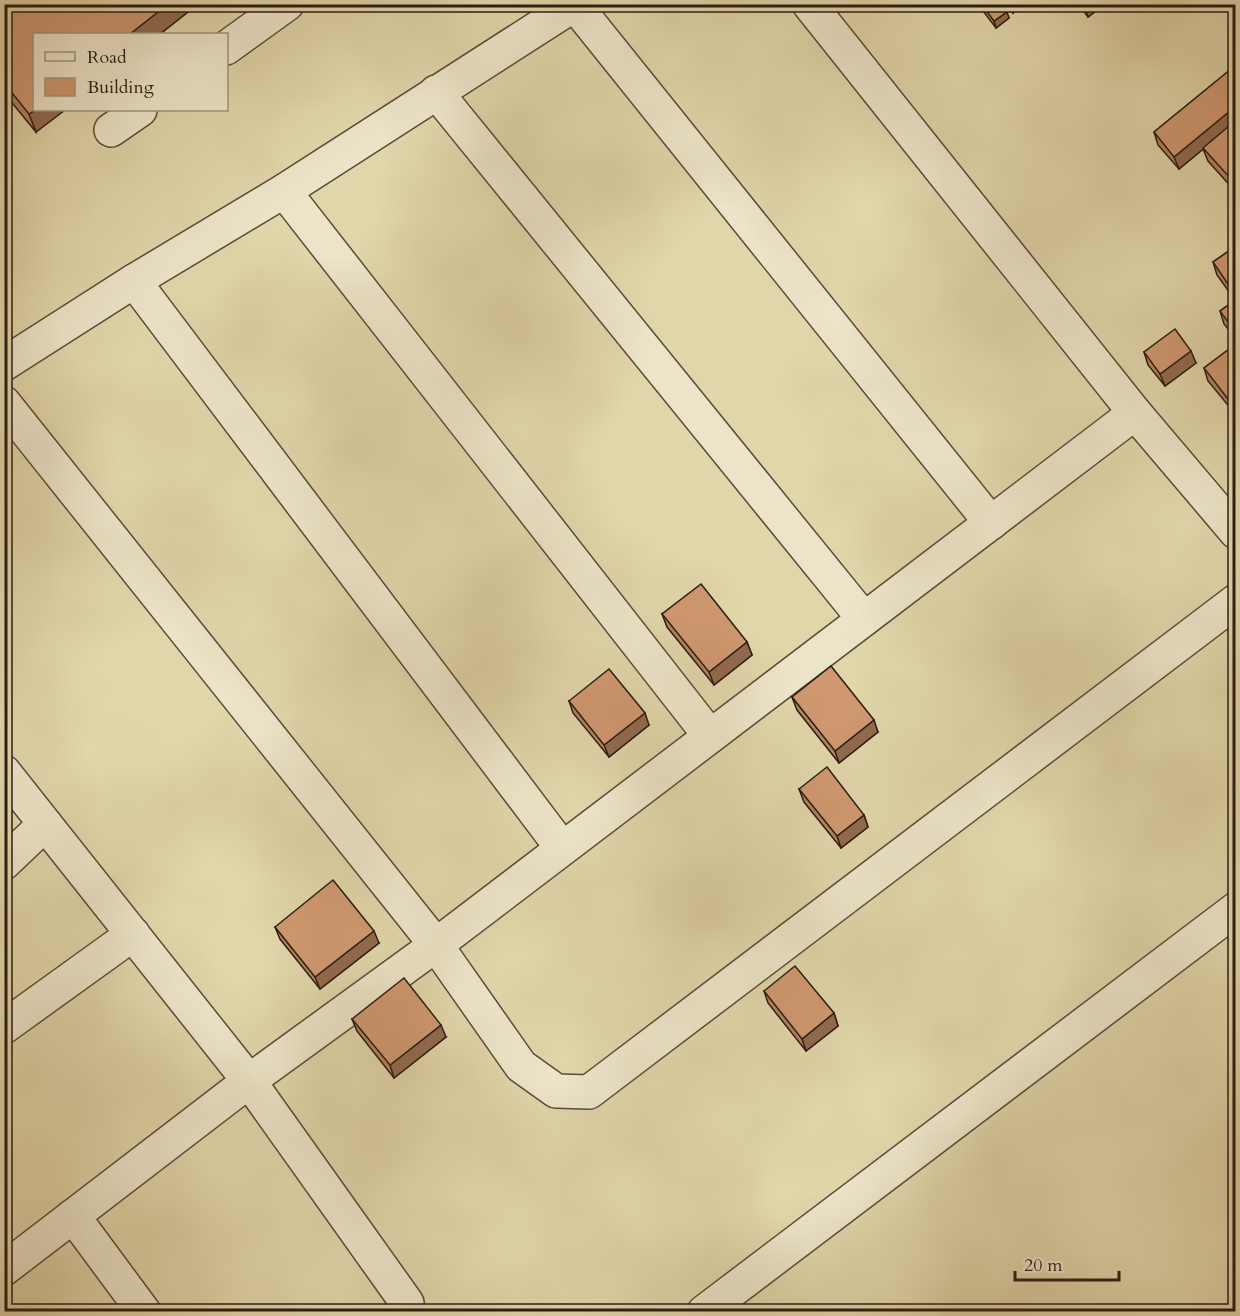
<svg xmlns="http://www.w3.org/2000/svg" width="1240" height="1316" viewBox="0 0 1240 1316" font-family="Cardo,serif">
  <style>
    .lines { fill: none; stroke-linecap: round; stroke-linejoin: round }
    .minor-casing { stroke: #584b38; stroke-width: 36 }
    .minor { stroke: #ece4c8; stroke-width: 33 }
    .wall { fill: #b28360; stroke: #2a1d12; stroke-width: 1.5 }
    .shaded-wall { fill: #916a4e; stroke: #2a1d12; stroke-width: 1.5 }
    .building { fill: #cf9870; stroke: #2a1d12; stroke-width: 1.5 }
  </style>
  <rect width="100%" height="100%" fill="#e1d5aa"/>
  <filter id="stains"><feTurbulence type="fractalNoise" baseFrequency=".00333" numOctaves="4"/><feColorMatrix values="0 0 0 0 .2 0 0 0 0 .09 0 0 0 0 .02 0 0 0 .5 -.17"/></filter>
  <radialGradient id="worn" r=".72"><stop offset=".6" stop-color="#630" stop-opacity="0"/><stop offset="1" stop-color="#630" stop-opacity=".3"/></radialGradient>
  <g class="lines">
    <g class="minor-casing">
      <g id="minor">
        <polyline points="809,4 1135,413 1236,532"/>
        <polyline points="575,5 991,523"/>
        <polyline points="226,48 287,4"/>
        <polyline points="436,92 864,619"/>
        <polyline points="111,130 140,110"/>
        <polyline points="284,191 710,736"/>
        <polyline points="134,281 562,848"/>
        <polyline points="4,364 134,281 284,191 575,4"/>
        <polyline points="4,403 436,945 521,1066 556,1091 589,1092 1236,601"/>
        <polyline points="4,772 249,1081 407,1303 408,1312"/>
        <polyline points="4,863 45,824"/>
        <polyline points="4,1027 133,934"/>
        <polyline points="73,1216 144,1312"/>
        <polyline points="4,1269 249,1081 436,945 1135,413"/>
        <polyline points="704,1312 1236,909"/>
      </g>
    </g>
    <use href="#minor" class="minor"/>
  </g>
  <g class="wall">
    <polygon points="4,4 198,4 160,34 34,34 36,132 4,93"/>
    <polygon points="981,4 1009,18 996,28 983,11"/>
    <polygon points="1006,4 1022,4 1013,13"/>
    <polygon points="1078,4 1105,4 1088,17"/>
    <polygon points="1236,65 1236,122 1230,127 1235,191 1208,161 1203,149 1179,169 1158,145 1154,132"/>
    <polygon points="1236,246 1236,339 1224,324 1220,311 1235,300 1217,275 1213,262"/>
    <polygon points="1236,344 1236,415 1208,381 1204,368"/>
    <polygon points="1144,352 1196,363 1165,386 1148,365"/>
    <polygon points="662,614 747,642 752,655 714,685 667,627"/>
    <polygon points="792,697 878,732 839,763 797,710"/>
    <polygon points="569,701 649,725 609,757 573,713"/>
    <polygon points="799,789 864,815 868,827 841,848 804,802"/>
    <polygon points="275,927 379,943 320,989 280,939"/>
    <polygon points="764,991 834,1013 838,1026 806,1051 768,1003"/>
    <polygon points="352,1019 446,1037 394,1078 357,1031"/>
  </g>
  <g class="shaded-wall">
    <polygon points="168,4 198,4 160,34 130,34"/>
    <polygon points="1010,4 1022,4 1013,13"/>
    <polygon points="1084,4 1105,4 1088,17"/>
    <polygon points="1007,12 1009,18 996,28 994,21"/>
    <polygon points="1236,106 1236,122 1179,169 1174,157"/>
    <polygon points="35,110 65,110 36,132 29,114"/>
    <polygon points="1236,174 1236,191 1231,179"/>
    <polygon points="1191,351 1196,363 1165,386 1160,374"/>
    <polygon points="1236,400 1236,415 1231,403"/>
    <polygon points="747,642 752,655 714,685 709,672"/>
    <polygon points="645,713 649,725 609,757 604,745"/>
    <polygon points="874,720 878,732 839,763 835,751"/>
    <polygon points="864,815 868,827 841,848 837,836"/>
    <polygon points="374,931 379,943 320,989 315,977"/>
    <polygon points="834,1013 838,1026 806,1051 802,1039"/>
    <polygon points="441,1025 446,1037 394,1078 390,1065"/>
    <polygon points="8,1200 12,1212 4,1218 4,1202"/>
  </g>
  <g class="building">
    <polygon points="4,4 168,4 130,34 34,34 35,110 29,114 4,83"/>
    <polygon points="981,4 1002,4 1007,12 994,21"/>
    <polygon points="1236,65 1236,106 1174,157 1154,132"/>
    <polygon points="1229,126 1236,133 1236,174 1231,179 1203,148"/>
    <polygon points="1236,246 1236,293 1234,293 1213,262"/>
    <polygon points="1236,300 1236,333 1220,311"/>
    <polygon points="1175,329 1191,351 1160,374 1144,352"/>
    <polygon points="1236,344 1236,400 1231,403 1204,368"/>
    <polygon points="701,584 747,642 709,672 662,614"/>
    <polygon points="831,666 874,720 835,751 792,697"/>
    <polygon points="609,669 645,713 604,745 569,701"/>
    <polygon points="827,767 864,815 837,836 799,789"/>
    <polygon points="333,880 374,931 315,977 275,927"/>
    <polygon points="795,966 834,1013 802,1039 764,991"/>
    <polygon points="404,978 441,1025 390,1065 352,1019"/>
  </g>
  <rect width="1240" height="1316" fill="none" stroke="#e1d5aa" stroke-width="24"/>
  <rect x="6" y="6" width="1228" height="1304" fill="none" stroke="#2a1d12" stroke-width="3"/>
  <rect x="12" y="12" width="1216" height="1292" fill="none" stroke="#2a1d12" stroke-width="1.5"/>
  <rect x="33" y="33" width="195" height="78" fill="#ece4c8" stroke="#9e947f" stroke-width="1.5"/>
  <rect x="45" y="52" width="30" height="9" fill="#ece4c8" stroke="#9e947f" stroke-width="1.5"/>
  <text x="87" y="63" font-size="18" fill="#2a1d12">Road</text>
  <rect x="45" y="78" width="30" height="18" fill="#cf9870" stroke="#9e947f" stroke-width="1.5"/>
  <text x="87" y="93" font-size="18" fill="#2a1d12">Building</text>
  <path d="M1015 1271v9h104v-9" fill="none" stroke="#2a1d12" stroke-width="3"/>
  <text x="1024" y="1271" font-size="18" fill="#2a1d12" stroke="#ece4c8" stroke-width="4.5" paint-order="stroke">20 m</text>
  <rect width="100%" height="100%" filter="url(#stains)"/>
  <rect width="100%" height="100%" fill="url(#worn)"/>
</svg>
